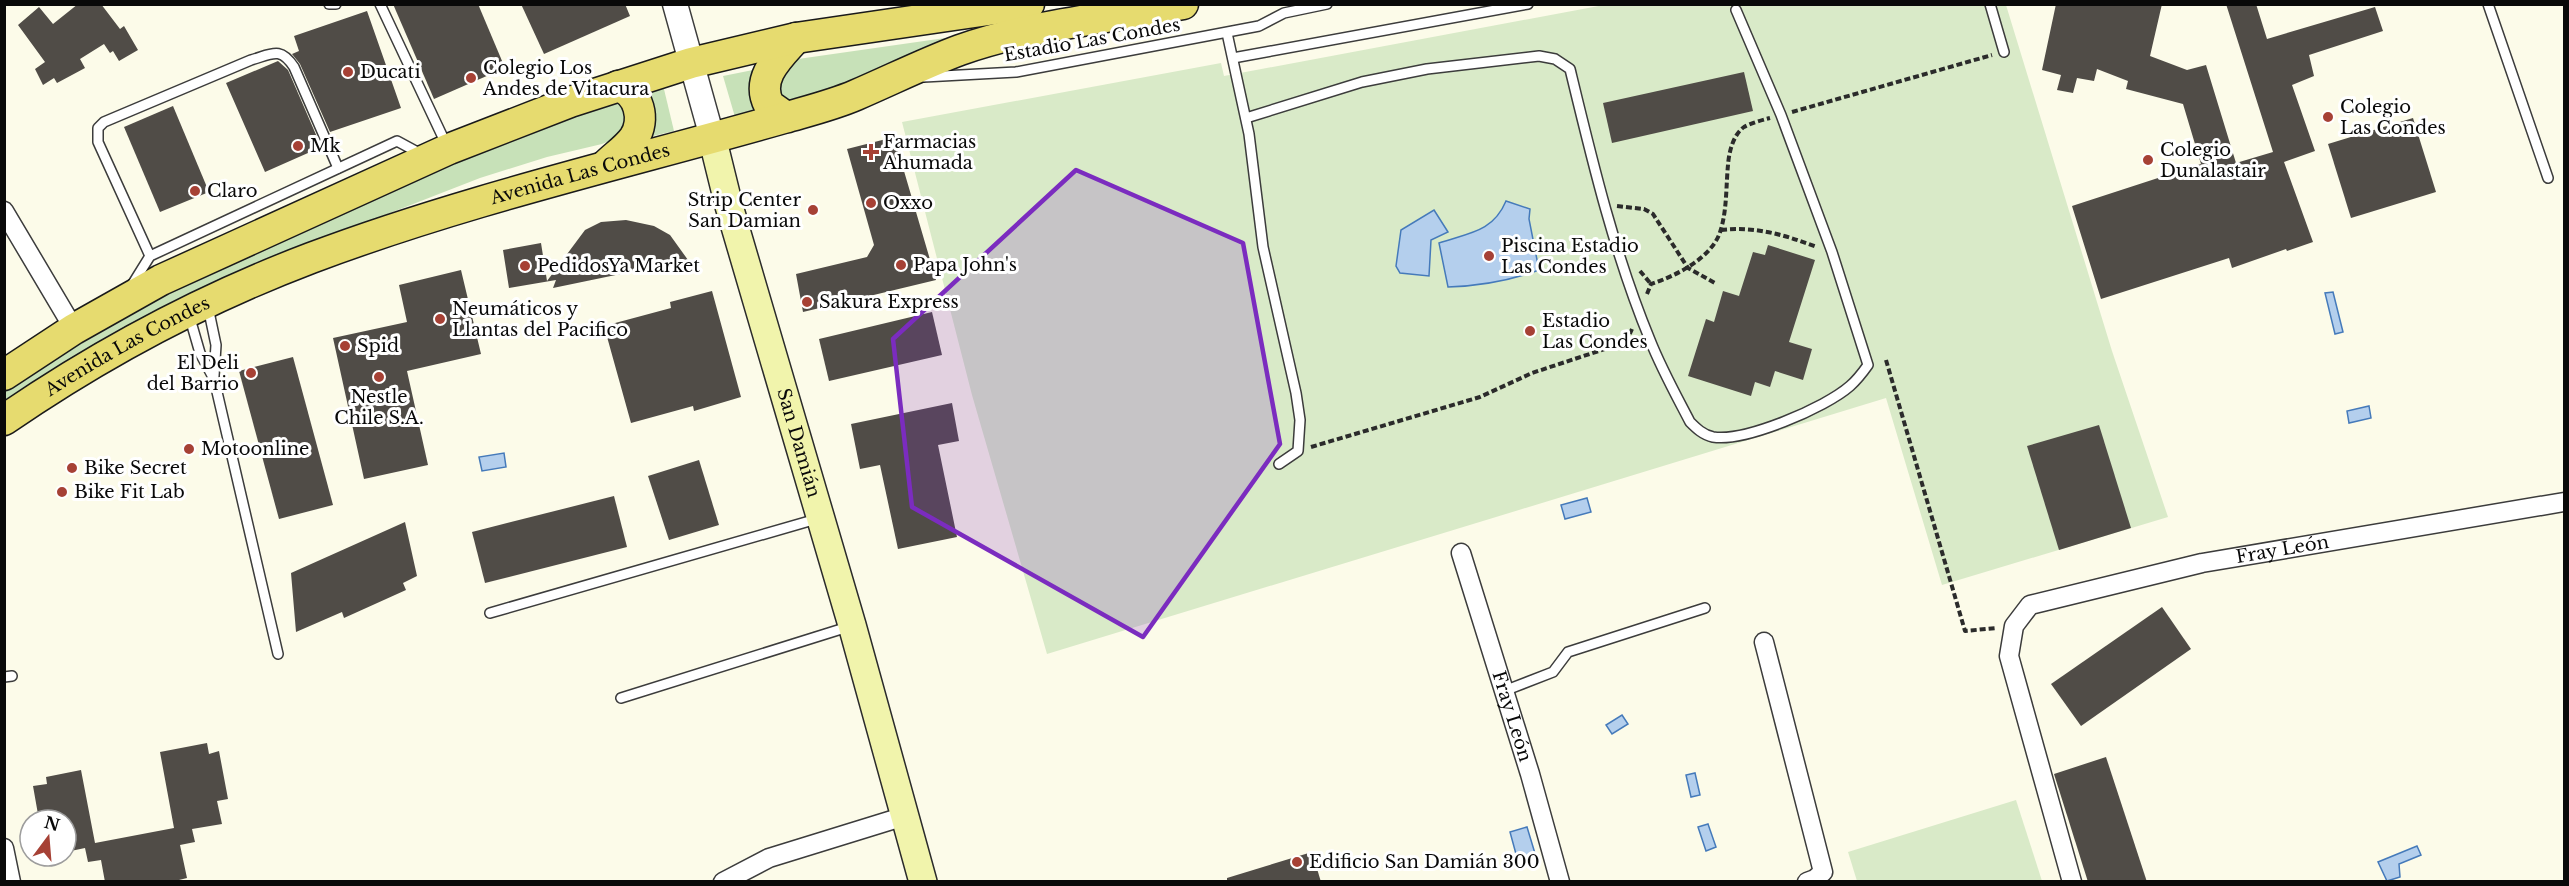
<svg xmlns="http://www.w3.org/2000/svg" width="2569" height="886" viewBox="0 0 2569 886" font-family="'Libre Baskerville',serif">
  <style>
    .green { fill: #c7e1b8 }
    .pitch { fill: #d9eac8 }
    .water { fill: #b4cfed; stroke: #457aba; stroke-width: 1.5 }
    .building { fill: #504c47 }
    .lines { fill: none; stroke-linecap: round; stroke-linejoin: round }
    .service-casing { stroke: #3c3c3c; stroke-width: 12 }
    .minor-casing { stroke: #3c3c3c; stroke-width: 21 }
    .tertiary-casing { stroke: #3c3c3c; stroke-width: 27 }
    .secondary-casing { stroke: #2b2b2b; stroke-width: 30 }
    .primary-casing { stroke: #1a1a1a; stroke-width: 33 }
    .path { stroke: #2b2b2b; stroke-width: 4; stroke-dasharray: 6 3; stroke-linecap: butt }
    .service { stroke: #fff; stroke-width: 9 }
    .minor { stroke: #fff; stroke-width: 18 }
    .tertiary { stroke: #fff; stroke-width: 24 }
    .secondary { stroke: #f1f4ac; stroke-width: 27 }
    .primary { stroke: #e6db6f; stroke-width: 30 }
    .marked { fill: #7b2cbf; fill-opacity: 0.2; stroke: #7b2cbf; stroke-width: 4.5; stroke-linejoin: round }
    .poi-dot { fill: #a64135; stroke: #fff; stroke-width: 2 }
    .labels { text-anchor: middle; stroke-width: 6; stroke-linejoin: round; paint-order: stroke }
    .street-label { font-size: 18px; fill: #090909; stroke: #fff }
    .poi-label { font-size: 18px; fill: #090909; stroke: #fff; text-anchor: start }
  </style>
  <rect width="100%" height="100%" fill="#fcfbe9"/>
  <g class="green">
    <polygon points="945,38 953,38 830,90 788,100 775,95 781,66 791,60"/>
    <polygon points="753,70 751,88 759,111 735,117 723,76"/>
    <polygon points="663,85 674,131 653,136 650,134 645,90"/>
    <path d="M613 100 625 106 627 122 617 138 602 144 547 157 480 178 277 257 98 344 52 371 5 403V391L13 385C198 264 407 180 613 100Z"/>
  </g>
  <g class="pitch">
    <polygon points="1604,5 2006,5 2112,351 2168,517 1942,585 1886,398 1047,654 972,395 902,122 1221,63 1224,76"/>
    <polygon points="2016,800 2042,881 1857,881 1848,852"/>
  </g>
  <g class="water">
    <path d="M1506 201 1530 209 1529 219 1539 270C1509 281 1480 286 1448 287L1439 243C1469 233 1493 232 1506 201Z"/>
    <polygon points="1434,210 1448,232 1431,240 1429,276 1400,273 1396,266 1401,230"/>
    <polygon points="2333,292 2343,332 2335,334 2325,293"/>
    <polygon points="2369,406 2371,418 2349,423 2347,411"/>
    <polygon points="504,453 506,467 482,471 479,457"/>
    <polygon points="1587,498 1591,512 1565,519 1561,505"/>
    <polygon points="1622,715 1628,724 1612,734 1606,725"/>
    <polygon points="1695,773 1700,795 1691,797 1686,775"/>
    <polygon points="1708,824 1716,847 1706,851 1698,827"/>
    <polygon points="1527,827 1537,860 1519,865 1510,832"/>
    <polygon points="2417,846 2421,855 2399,864 2400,877 2387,881 2378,862"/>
  </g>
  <g class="building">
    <polygon points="78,4 101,4 120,29 124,26 138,50 119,61 113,51 110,53 104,44 80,59 85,68 57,83 54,78 43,85 35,69 45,62 18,25 39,7 53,24"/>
    <polygon points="393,4 478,4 505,68 434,99"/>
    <polygon points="521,4 625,4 630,16 544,54"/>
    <polygon points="2056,4 2162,4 2150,56 2187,70 2206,65 2236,163 2273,152 2226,4 2256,4 2267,39 2375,7 2383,31 2309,55 2314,76 2292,85 2315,151 2284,162 2313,242 2287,251 2286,249 2232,268 2229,258 2101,299 2072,206 2201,164 2183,104 2126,89 2128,81 2097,69 2094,81 2077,78 2073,93 2057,90 2061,75 2042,70"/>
    <polygon points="367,11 401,108 330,132 300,64 292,54 299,51 294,36"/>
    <polygon points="278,61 288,70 317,137 312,138 317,149 265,172 226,83"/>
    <polygon points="1744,72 1753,111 1612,143 1603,103"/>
    <polygon points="173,106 209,192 160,212 124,127"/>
    <polygon points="2413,118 2436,192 2351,218 2328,144"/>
    <polygon points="894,137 936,280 803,312 796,274 867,257 874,245 847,149"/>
    <polygon points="626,220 654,226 670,235 688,260 553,288 556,280 509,288 503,250 541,243 547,281 585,230 601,222"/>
    <polygon points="1768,245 1815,260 1789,342 1812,349 1803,380 1775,371 1770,387 1755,382 1751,396 1688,376 1706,319 1714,322 1723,291 1739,296 1753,252 1765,255"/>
    <polygon points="461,270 481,354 407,371 428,465 364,479 333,338 407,322 399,285"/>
    <polygon points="712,291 741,397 694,411 693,406 631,423 604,326 671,308 670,302"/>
    <polygon points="932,312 942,355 829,381 819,339"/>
    <polygon points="293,357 333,505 279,519 239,371"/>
    <polygon points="952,403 959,441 938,445 957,537 898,549 880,465 860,469 851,424"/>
    <polygon points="2099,425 2131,528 2059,550 2027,446"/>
    <polygon points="699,460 719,525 669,540 648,476"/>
    <polygon points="614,496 627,547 485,583 472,532"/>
    <polygon points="405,522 417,576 403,583 406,590 344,618 342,612 296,632 291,573"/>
    <polygon points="2162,607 2191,649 2081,726 2051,684"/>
    <polygon points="207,743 209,754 219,751 228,799 217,801 222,824 192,829 195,842 180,845 187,878 171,882 105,882 101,860 88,862 85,848 66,852 66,820 39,820 33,786 47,784 46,777 81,770 95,843 174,828 160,752"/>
    <polygon points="2106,757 2147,882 2088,882 2054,774"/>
    <polygon points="1312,852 1321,882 1227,882 1227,878"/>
  </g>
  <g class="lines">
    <g class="service-casing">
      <g id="service">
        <polyline points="329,4 336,4"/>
        <polyline points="380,4 447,146"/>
        <polyline points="1990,4 2004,52"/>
        <polyline points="2488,4 2548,178"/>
        <polyline points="1227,33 1249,134 1263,247 1296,393 1300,420 1298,451 1279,464"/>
        <polyline points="1233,58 1528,4"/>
        <polyline points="924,77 1016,72 1259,26 1284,13 1327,4"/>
        <path d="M1246 118 1362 82 1427 69 1539 56 1555 59 1570 69C1592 160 1614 253 1650 340 1661 368 1676 395 1690 422 1696 428 1703 435 1713 437 1745 442 1825 408 1850 386 1857 380 1863 372 1868 365L1832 252 1781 115 1736 10"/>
        <path d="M150 256 98 142V128L104 122 251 60C272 54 280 46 294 67L338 168"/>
        <polyline points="132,285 150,256 397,141 421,154"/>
        <polyline points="208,307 216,345 214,376"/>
        <polyline points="189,315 200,353 214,379 278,654"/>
        <polyline points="490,613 820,518"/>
        <polyline points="4,677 12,676"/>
        <polyline points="1504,691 1553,672 1568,652 1705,608"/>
        <polyline points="621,698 851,626"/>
      </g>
    </g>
    <g class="minor-casing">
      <g id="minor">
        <polyline points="4,211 74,329"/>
        <path id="s1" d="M1461 553 1530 774 1560 882"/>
        <polyline points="1764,642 1823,872 1815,879 1807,882"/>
        <polyline points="4,848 11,882"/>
        <polyline points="723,882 769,858 905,816"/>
        <path id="s2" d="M2072 882 2009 656 2014 626 2030 605 2202 563 2564 502"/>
      </g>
    </g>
    <g class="tertiary-casing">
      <polyline id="tertiary" points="675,4 712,137"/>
    </g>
    <g class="secondary-casing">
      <g id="secondary">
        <path id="s3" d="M712 137 729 206 852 625 923 882"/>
      </g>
    </g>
    <g class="primary-casing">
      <g id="primary">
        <path d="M786 117 769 105C755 78 779 57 796 38"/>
        <path d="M606 165C615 156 627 148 634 138 646 120 639 92 618 86"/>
        <polyline points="4,375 74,329 161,280 449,149 570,102 691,63 796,38 1029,4"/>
        <path id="s4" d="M4 420C100 354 203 299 311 258 465 200 626 163 784 118 808 111 833 105 856 95 891 80 925 63 960 50 1031 25 1109 18 1183 4"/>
      </g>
    </g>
    <g class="path">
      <polyline points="1792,112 1992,55"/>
      <polyline points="1617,206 1644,209 1653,214 1688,268 1715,283"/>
      <path d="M1721 230C1755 226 1785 235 1817 247"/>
      <polyline points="1640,271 1651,284"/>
      <path d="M1647 294 1651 284C1676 276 1714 257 1721 229 1727 209 1726 185 1728 165 1729 152 1733 135 1744 127 1751 123 1762 120 1770 118"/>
      <polyline points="1626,342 1632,329"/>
      <polyline points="1886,360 1965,631 1996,628"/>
      <polyline points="1311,447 1480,397 1532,373 1626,342 1637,341"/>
    </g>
    <use href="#service" class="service"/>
    <use href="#minor" class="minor"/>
    <use href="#tertiary" class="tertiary"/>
    <use href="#secondary" class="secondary"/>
    <use href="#primary" class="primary"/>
  </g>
  <path class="marked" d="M1076 170 1243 243 1280 444 1143 637 912 507 893 339Z"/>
  <g class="poi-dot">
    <circle cx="348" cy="72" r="6"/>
    <circle cx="471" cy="78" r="6"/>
    <circle cx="2328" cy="117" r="6"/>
    <circle cx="298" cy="146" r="6"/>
    <path d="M868 143h6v6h6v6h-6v6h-6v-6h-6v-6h6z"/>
    <circle cx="2148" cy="160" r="6"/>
    <circle cx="195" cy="191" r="6"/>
    <circle cx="871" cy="203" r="6"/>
    <circle cx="813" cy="210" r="6"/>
    <circle cx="1489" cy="256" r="6"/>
    <circle cx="901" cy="265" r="6"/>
    <circle cx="525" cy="266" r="6"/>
    <circle cx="807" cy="302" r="6"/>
    <circle cx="440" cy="319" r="6"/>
    <circle cx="1530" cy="331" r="6"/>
    <circle cx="345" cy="346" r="6"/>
    <circle cx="251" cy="373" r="6"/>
    <circle cx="379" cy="377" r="6"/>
    <circle cx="189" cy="449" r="6"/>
    <circle cx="72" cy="468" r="6"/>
    <circle cx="62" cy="492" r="6"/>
    <circle cx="1297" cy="862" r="6"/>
  </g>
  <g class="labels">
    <g class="street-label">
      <text transform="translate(1092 40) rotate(-10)" y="6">Estadio Las Condes</text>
      <text dy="6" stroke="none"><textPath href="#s4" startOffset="630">Avenida Las Condes</textPath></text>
      <text dy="6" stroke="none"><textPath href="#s4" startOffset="144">Avenida Las Condes</textPath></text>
      <text dy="6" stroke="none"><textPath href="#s3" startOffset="318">San Damián</textPath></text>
      <text dy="6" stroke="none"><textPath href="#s2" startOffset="550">Fray León</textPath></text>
      <text dy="6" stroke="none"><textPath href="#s1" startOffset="171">Fray León</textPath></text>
    </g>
    <g class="poi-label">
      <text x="483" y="74">Colegio Los<tspan x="483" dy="21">Andes de Vitacura</tspan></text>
      <text x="360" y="78">Ducati</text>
      <text x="2340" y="113">Colegio<tspan x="2340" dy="21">Las Condes</tspan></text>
      <text x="883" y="148">Farmacias<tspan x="883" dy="21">Ahumada</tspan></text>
      <text x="310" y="152">Mk</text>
      <text x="2160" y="156">Colegio<tspan x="2160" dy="21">Dunalastair</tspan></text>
      <text x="207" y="197">Claro</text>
      <text x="801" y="206" text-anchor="end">Strip Center<tspan x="801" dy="21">San Damian</tspan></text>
      <text x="883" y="209">Oxxo</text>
      <text x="1501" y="252">Piscina Estadio<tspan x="1501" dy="21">Las Condes</tspan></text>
      <text x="913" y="271">Papa John's</text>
      <text x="537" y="272">PedidosYa Market</text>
      <text x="819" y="308">Sakura Express</text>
      <text x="452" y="315">Neumáticos y<tspan x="452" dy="21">Llantas del Pacifico</tspan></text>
      <text x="1542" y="327">Estadio<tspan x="1542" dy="21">Las Condes</tspan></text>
      <text x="357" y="352">Spid</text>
      <text x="239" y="369" text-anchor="end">El Deli<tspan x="239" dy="21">del Barrio</tspan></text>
      <text x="379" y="403" text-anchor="middle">Nestle<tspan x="379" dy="21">Chile S.A.</tspan></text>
      <text x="201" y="455">Motoonline</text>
      <text x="84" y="474">Bike Secret</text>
      <text x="74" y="498">Bike Fit Lab</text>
      <text x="1309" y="868">Edificio San Damián 300</text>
    </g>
  </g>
  <rect width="2569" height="886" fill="none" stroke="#090909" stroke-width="12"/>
  <g transform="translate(48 838) rotate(16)"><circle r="28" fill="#ffffff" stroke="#9d9d9d" stroke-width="1.5"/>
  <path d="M0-4.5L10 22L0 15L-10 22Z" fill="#a64135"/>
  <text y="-9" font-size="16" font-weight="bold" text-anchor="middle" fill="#090909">N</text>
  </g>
</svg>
